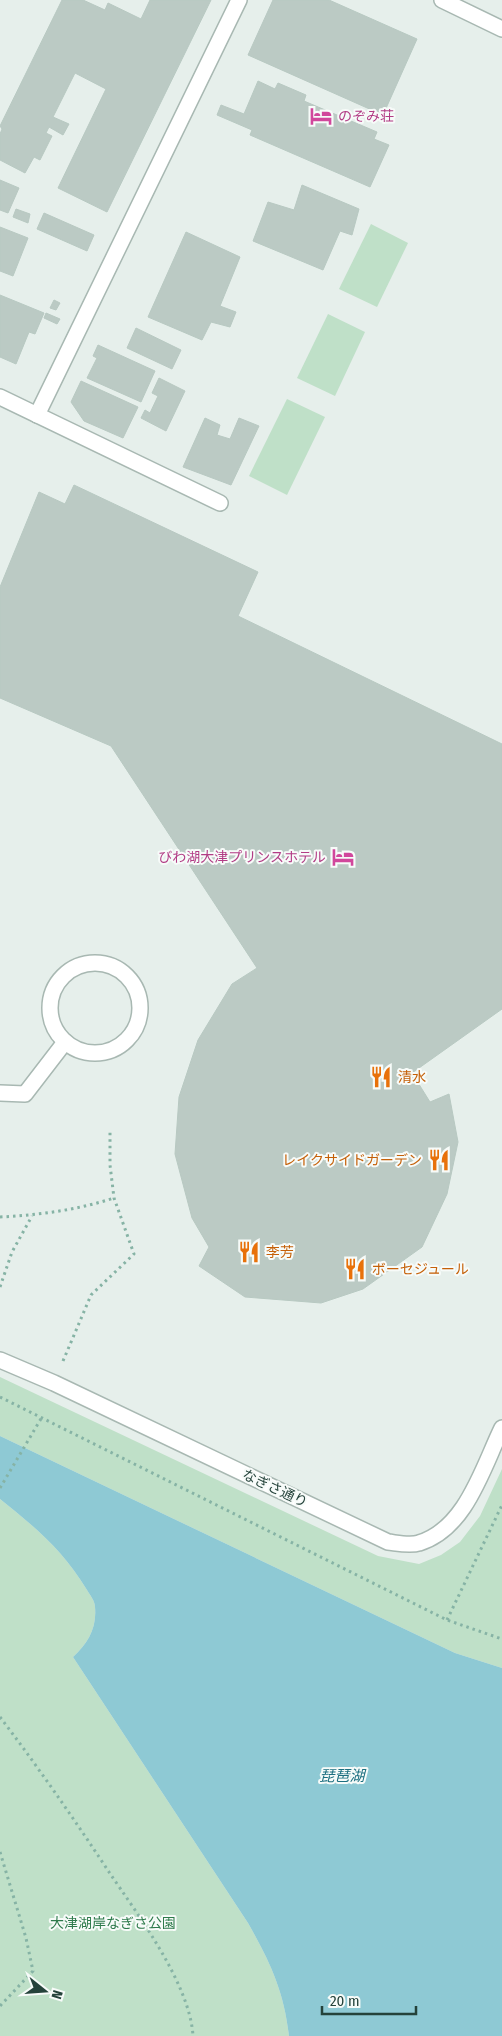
<svg xmlns="http://www.w3.org/2000/svg" width="502" height="2036" viewBox="0 0 502 2036" font-family="'Fira Sans Condensed','Noto Sans JP',sans-serif">
  <style>
    .green { fill: #bfe0c8 }
    .water { fill: #8ec9d4 }
    .building { fill: #bbcac4; stroke: #b8c9c2 }
    .lines { fill: none; stroke-linecap: round; stroke-linejoin: round }
    .minor-casing { stroke: #a8b8b2; stroke-width: 18 }
    .path { stroke: #86b3a5; stroke-width: 3; stroke-dasharray: 2.5 4; stroke-linecap: butt }
    .minor { stroke: #fff; stroke-width: 15 }
    .labels { text-anchor: middle; stroke-width: 4; stroke-linejoin: round; paint-order: stroke }
    .hotel-label { font-size: 14px; fill: #b23c85; stroke: #f7fbf9; text-anchor: start }
    .food-label { font-size: 14px; fill: #c56008; stroke: #f7fbf9; text-anchor: start }
    .street-label { font-size: 14px; fill: #24423a; stroke: #f7fbf9 }
    .park-label { font-size: 14px; fill: #2d7a4b; stroke: #f7fbf9 }
    .water-label { font-size: 15px; font-style: italic; fill: #1c6f80; stroke: #f7fbf9 }
  </style>
  <rect width="100%" height="100%" fill="#e6efeb"/>
  <g class="green">
    <polygon points="371,224 408,243 377,307 339,289"/>
    <polygon points="328,314 365,332 335,396 297,378"/>
    <polygon points="287,399 325,417 287,495 249,476"/>
    <polygon points="0,1377 378,1556 419,1564 441,1555 460,1542 480,1516 502,1469 502,1668 455,1653 0,1436"/>
    <path d="M0 1499C36 1528 62 1549 87 1590 90 1595 95 1601 95 1607 97 1628 88 1643 73 1657L248 1923C270 1962 284 1991 289 2036H0Z"/>
  </g>
  <path class="water" d="M0 1436 455 1653 502 1668V2036H289C284 1991 270 1962 248 1923L73 1657C88 1643 97 1628 95 1607 95 1601 90 1595 87 1590 62 1549 36 1528 0 1499Z"/>
  <g class="building">
    <polygon points="62,0 83,0 105,10 108,3 141,19 150,0 211,0 107,212 58,188 106,89 75,73 53,117 69,124 63,135 49,127 46,133 52,136 40,160 34,157 25,173 0,160 0,134 2,129 0,126"/>
    <polygon points="273,0 329,0 417,39 383,115 248,55"/>
    <polygon points="258,81 275,89 278,83 306,95 304,101 377,132 374,139 389,145 370,187 250,135 252,130 217,115 221,105 244,114"/>
    <polygon points="0,180 19,188 8,213 0,210"/>
    <polygon points="302,185 359,209 352,235 340,231 323,270 253,241 268,202 294,210"/>
    <polygon points="16,209 30,214 28,223 13,217"/>
    <polygon points="44,213 94,235 87,251 37,229"/>
    <polygon points="0,227 28,238 13,276 0,271"/>
    <polygon points="186,232 240,257 220,306 236,312 230,327 211,322 202,340 148,317"/>
    <polygon points="0,295 44,313 35,334 29,332 16,364 0,357"/>
    <polygon points="54,300 60,303 56,310 50,308"/>
    <polygon points="46,313 60,319 57,324 44,318"/>
    <polygon points="136,328 181,350 172,369 127,348"/>
    <polygon points="98,345 155,371 141,402 87,378 97,358 93,356"/>
    <polygon points="159,378 185,391 166,431 141,418 145,410 150,413 158,396 152,393"/>
    <polygon points="81,381 138,407 123,438 84,421 71,402"/>
    <polygon points="205,418 220,425 217,435 230,439 239,418 259,426 231,485 183,467"/>
    <polygon points="74,485 258,572 238,616 502,744 502,1009 412,1073 430,1102 449,1094 458,1142 447,1194 422,1247 363,1289 321,1303 245,1297 199,1266 209,1247 192,1218 175,1154 179,1097 198,1040 232,984 257,968 111,746 0,698 0,587 39,492 65,504"/>
  </g>
  <g class="lines">
    <g class="minor-casing">
      <g id="minor">
        <polyline points="442,0 502,29"/>
        <polyline points="0,397 220,503"/>
        <polyline points="37,415 239,0"/>
        <circle cx="95" cy="1008" r="45"/>
        <polyline points="0,1093 25,1094 65,1042"/>
        <path d="M0 1360 54 1383 388 1542C397 1543 410 1546 419 1543 466 1529 483 1467 502 1428"/>
      </g>
    </g>
    <g class="path">
      <path d="M0 1217C39 1215 77 1210 114 1198"/>
      <polyline points="0,1287 12,1252 32,1216"/>
      <polyline points="63,1361 91,1295 134,1254 114,1198 110,1165 110,1129"/>
      <polyline points="0,1397 447,1620 502,1639"/>
      <polyline points="0,1488 42,1417"/>
      <polyline points="447,1620 502,1505"/>
      <path d="M0 1717C38 1767 74 1819 109 1872 138 1915 190 1984 193 2036"/>
      <polyline points="0,1852 26,1938 33,1971 0,2006"/>
    </g>
    <use href="#minor" class="minor"/>
  </g>
  <defs>
    <g id="hotel-bare" transform="scale(1.725)"><path d="M-6-4.5h1.5V1H6V5H4.5V3h-9V5H-6ZM-4 0a1.8 1.8 0 1 1 3.6 0ZM.5 0V-2.5h3Q6-2.5 6 0Z" fill="#d1479c" stroke="#f7fbf9" stroke-width="2.5" paint-order="stroke"/></g>
    <g id="restaurant-bare" transform="scale(1.725)"><path d="M-5-6h1v4h1v-4h1v4h1v-4h1v5L-1.5 .5V6h-2V.5L-5-1ZM5-6V6H3V1.5H1.5Q1.5-4 5-6Z" fill="#e8710a" stroke="#f7fbf9" stroke-width="2.5" paint-order="stroke"/></g>
  </defs>
  <g fill-rule="evenodd">
    <use href="#hotel-bare" x="321" y="116"/>
    <use href="#hotel-bare" x="343" y="857"/>
    <use href="#restaurant-bare" x="381" y="1077"/>
    <use href="#restaurant-bare" x="439" y="1160"/>
    <use href="#restaurant-bare" x="249" y="1252"/>
    <use href="#restaurant-bare" x="355" y="1269"/>
  </g>
  <g class="labels">
    <g class="hotel-label">
      <text x="338" y="121">のぞみ荘</text>
      <text x="326" y="862" text-anchor="end">びわ湖大津プリンスホテル</text>
    </g>
    <g class="food-label">
      <text x="398" y="1082">清水</text>
      <text x="422" y="1165" text-anchor="end">レイクサイドガーデン</text>
      <text x="266" y="1257">李芳</text>
      <text x="372" y="1274">ボーセジュール</text>
    </g>
    <g class="street-label">
      <text transform="translate(275 1488) rotate(25)" y="5">なぎさ通り</text>
    </g>
    <g class="park-label">
      <text x="113" y="1928">大津湖岸なぎさ公園</text>
    </g>
    <g class="water-label">
      <text x="342" y="1781">琵琶湖</text>
    </g>
  </g>
  <g transform="translate(45 1991) rotate(107)" stroke="#f7fbf9" stroke-width="4" paint-order="stroke">
  <path d="M0-4L9 19L0 12L-9 19Z" fill="#24423a"/>
  <text y="-8" font-size="14" font-weight="bold" text-anchor="middle" fill="#24423a">N</text>
  </g>
  <path d="M322 2006v8h94v-8" fill="none" stroke="#24423a" stroke-width="2.5"/>
  <text x="330" y="2006" font-size="15" fill="#24423a" stroke="#f7fbf9" stroke-width="4" paint-order="stroke">20 m</text>
</svg>
